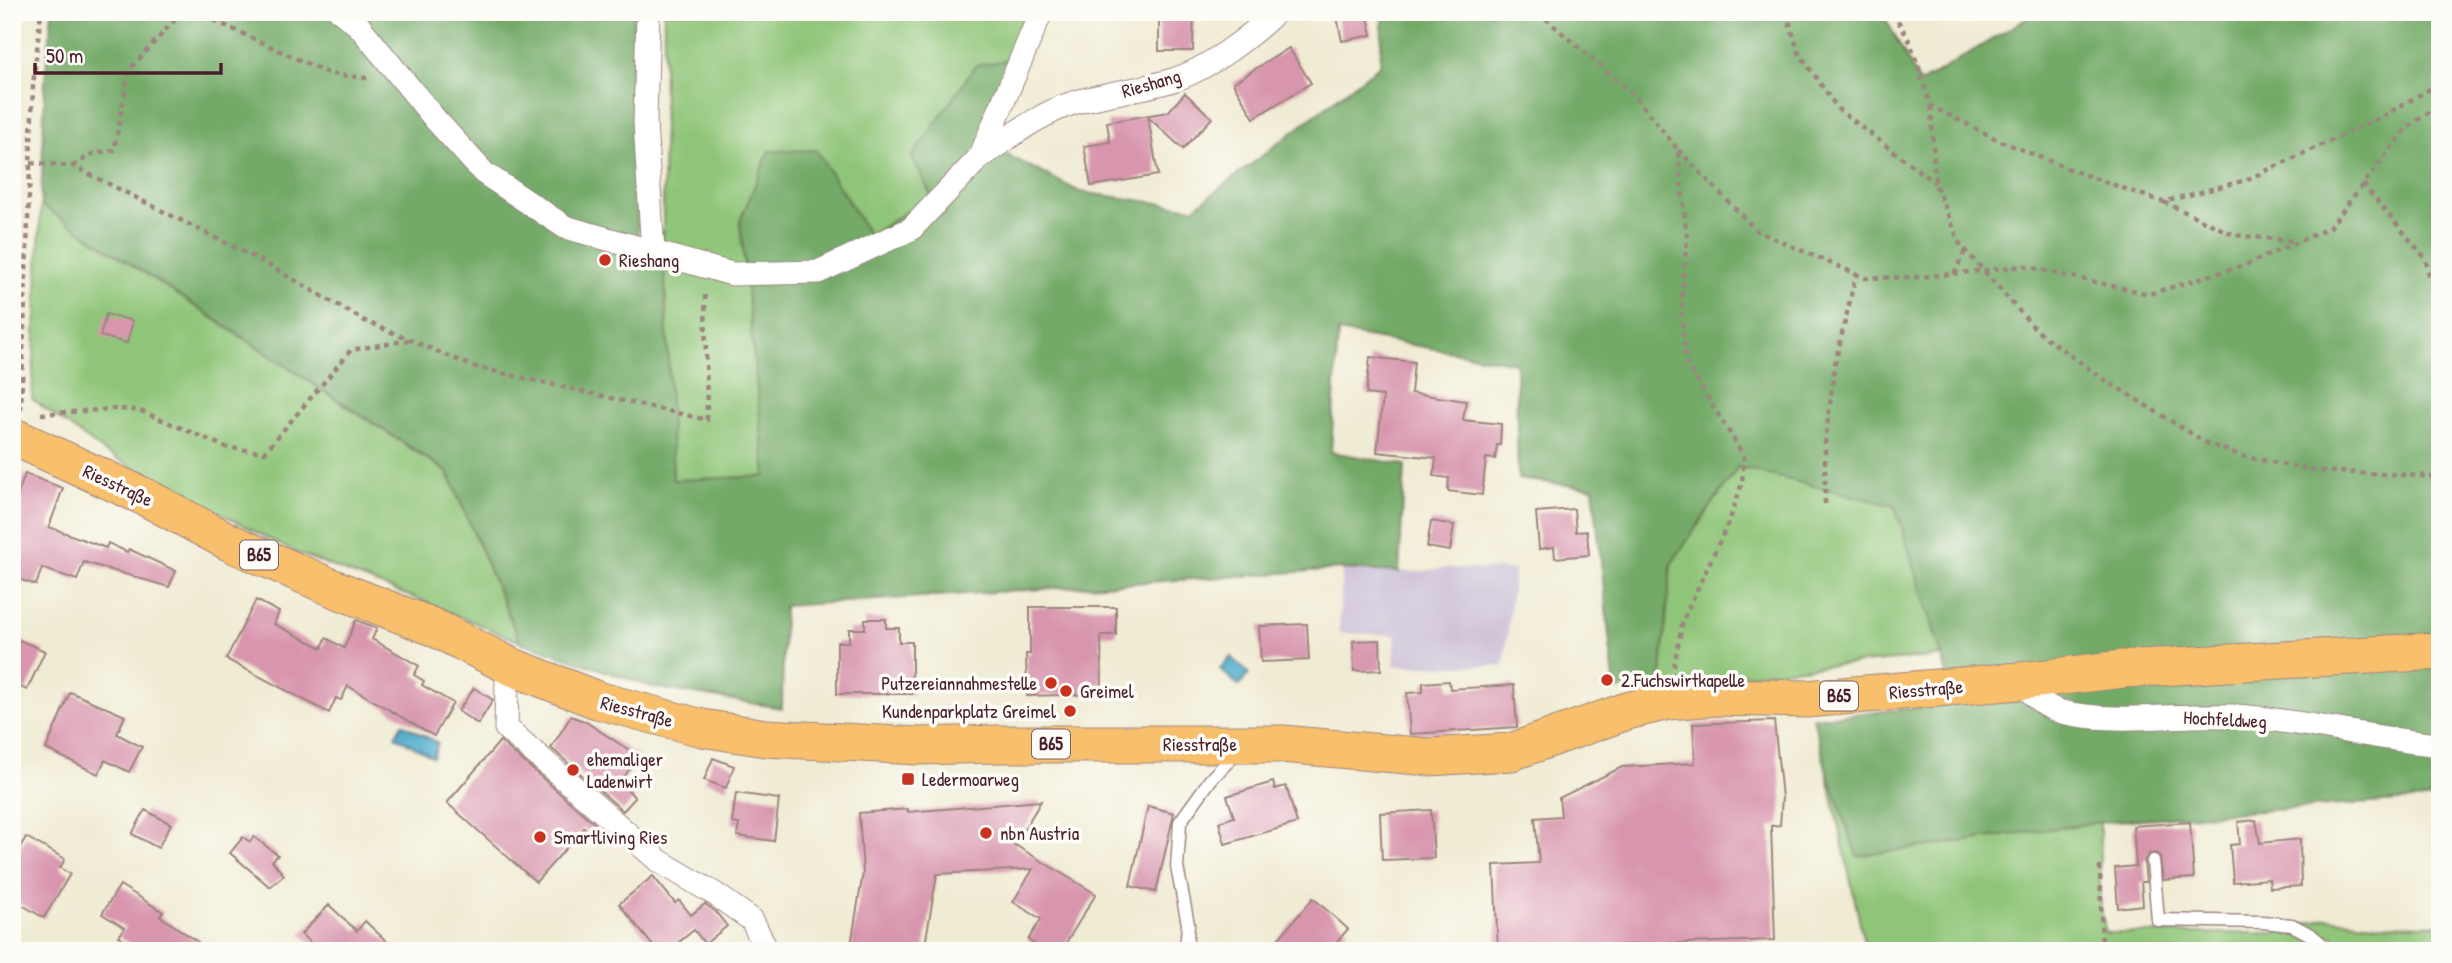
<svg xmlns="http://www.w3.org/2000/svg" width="2452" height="963" viewBox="0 0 2452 963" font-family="'Patrick Hand',sans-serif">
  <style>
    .industrial { fill: #cbbfd5 }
    .green { fill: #8fc578; stroke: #6c7252; stroke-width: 2 }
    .forest { fill: #73aa68; stroke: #5e644a; stroke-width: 2 }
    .water { fill: #47a9c7; stroke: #486479; stroke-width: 2 }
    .building { fill: #d895ae }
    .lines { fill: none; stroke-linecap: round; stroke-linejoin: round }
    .service-casing { stroke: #9d857f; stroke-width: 15 }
    .minor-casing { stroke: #9d857f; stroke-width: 25 }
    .primary-casing { stroke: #9d857f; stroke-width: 39 }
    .path { stroke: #9d857f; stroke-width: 4.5; stroke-dasharray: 5 5; stroke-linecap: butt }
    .service { stroke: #fff; stroke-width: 12 }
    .minor { stroke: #fff; stroke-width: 23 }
    .primary { stroke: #f8bf6c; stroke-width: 37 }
    .poi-dot { fill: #c8321e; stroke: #fdfcf7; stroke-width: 2.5 }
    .labels { text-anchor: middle; stroke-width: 7; stroke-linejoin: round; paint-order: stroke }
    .shield { fill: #fdfcf7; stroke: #806168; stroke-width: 2 }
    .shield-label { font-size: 18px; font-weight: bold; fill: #4a1f2b }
    .street-label { font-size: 19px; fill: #4a1f2b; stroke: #fdfcf7 }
    .poi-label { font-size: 19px; fill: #4a1f2b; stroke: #fdfcf7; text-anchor: start }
  </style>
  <rect width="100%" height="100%" fill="#fdfcf7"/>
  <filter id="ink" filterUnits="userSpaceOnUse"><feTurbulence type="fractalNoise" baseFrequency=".0143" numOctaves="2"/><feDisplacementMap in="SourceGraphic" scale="14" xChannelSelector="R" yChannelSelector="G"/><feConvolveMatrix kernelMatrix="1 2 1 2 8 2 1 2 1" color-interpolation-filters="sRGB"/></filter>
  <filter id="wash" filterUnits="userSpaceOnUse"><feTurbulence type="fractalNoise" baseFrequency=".00686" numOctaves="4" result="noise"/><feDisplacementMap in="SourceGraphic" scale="28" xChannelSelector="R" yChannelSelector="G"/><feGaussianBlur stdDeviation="1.57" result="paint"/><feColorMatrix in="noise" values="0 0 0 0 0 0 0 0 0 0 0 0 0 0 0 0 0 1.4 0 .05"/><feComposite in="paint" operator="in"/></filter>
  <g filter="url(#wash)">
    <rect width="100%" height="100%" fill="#f0ebd3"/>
    <polygon class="industrial" points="1447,568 1514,570 1504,666 1394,666 1396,635 1339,633 1342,569 1415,572"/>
    <g class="green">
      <polygon points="664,12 1026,12 1009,60 931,195 869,237 842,190 740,221 766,477 673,480 663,231"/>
      <polygon points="41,205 448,473 520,642 425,602 294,552 106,453 32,399"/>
      <polygon points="1738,467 1895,506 1942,656 1801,668 1660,685 1671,564"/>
      <polygon points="1826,768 1857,856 2100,822 2100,904 2106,933 2275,933 2326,918 2375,924 2440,925 2440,951 1866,951"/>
    </g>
    <polygon class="forest" points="52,12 634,12 638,237 663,231 673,480 766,476 740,221 769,151 816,150 870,236 931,195 912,157 976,65 1009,60 988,145 1080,192 1194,208 1380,65 1383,12 1882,12 1920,83 2037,12 2440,12 2440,798 2100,822 1857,856 1826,768 1813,718 1955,704 1942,656 1895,506 1738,467 1671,564 1660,685 1615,690 1593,488 1518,479 1516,363 1338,332 1331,452 1405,465 1399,572 1342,569 784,606 782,708 652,687 520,642 448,472 41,205 45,80"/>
    <g class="water">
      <polygon points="1231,657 1249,674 1239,686 1220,669"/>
      <polygon points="402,724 438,743 433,757 395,736"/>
    </g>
    <g id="blocks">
      <g class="building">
        <polygon points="1159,12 1194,12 1193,51 1159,51"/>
        <polygon points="1336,12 1367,12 1372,35 1342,41"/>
        <polygon points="1289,48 1311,83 1254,118 1233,83"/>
        <polygon points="1185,93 1212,118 1183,149 1148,117 1158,175 1091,186 1084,146 1110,142 1107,122 1168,112"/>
        <polygon points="106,314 133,321 127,343 100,336"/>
        <polygon points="1370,357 1414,362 1411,393 1466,401 1463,420 1501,424 1500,445 1497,445 1495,459 1486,458 1482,495 1448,491 1449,478 1434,476 1436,458 1377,452 1383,396 1366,394"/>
        <polygon points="25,474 63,488 49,527 106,548 108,543 127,552 129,549 176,571 169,587 84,562 77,580 42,568 36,585 12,577 12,511"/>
        <polygon points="1574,509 1576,532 1587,531 1589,555 1555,558 1554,547 1539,549 1536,512"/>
        <polygon points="1431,521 1454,525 1450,551 1427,547"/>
        <polygon points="256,600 279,612 274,624 322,648 326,638 344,648 356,620 377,628 372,639 419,666 414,675 424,681 422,685 453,703 434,736 348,686 341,700 336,698 329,713 226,659"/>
        <polygon points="1030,607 1116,607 1116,635 1101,635 1102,694 1027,696 1026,654 1030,654"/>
        <polygon points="865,619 886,619 886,628 899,628 899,642 912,642 912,694 837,694 837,642 849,642 849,629 865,629"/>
        <polygon points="1307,624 1309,660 1261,662 1259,626"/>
        <polygon points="12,637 45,651 27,690 12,683"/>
        <polygon points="1380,640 1381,670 1354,671 1353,641"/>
        <polygon points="1449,681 1450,689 1514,685 1517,727 1410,734 1407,693 1423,692 1423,683"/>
        <polygon points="474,688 493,700 478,724 458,711"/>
        <polygon points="70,692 125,716 117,734 142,747 129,772 105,760 98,774 46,749"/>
        <polygon points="571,716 586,722 638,756 621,782 635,798 623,811 551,748"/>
        <polygon points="1774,721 1782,797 1780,825 1771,826 1775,940 1622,945 1622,947 1573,950 1573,945 1498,951 1494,865 1539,863 1535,818 1561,816 1559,798 1622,767 1695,763 1693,724"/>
        <polygon points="500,741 596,825 589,833 584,828 536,882 447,803"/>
        <polygon points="713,758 734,766 726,788 704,780"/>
        <polygon points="1273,782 1275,789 1286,786 1297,823 1225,844 1219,822 1234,817 1227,796"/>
        <polygon points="736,793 779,799 774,841 737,836 739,824 732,823"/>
        <polygon points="1041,801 1015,845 1096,894 1061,951 1045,951 1028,940 1041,919 1013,902 1033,869 937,874 924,951 850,951 863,873 859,813 908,809 908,812"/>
        <polygon points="1148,806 1174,813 1156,892 1130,886"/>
        <polygon points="145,810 171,824 158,848 132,834"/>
        <polygon points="1431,810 1434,858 1382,860 1380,813"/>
        <polygon points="2256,820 2260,843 2300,839 2301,886 2270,888 2269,879 2233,882 2230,845 2240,844 2238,822"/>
        <polygon points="2190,822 2194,878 2163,880 2160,857 2156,853 2149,854 2144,861 2146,882 2141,882 2143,905 2118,908 2115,868 2136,866 2133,826"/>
        <polygon points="26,837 65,859 60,868 70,874 44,918 12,899 12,861"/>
        <polygon points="243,837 250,842 254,837 278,855 272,861 284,875 270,887 230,853"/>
        <polygon points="653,876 675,903 679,900 691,915 705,904 715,911 727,926 705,944 694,930 668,951 657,951 619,904"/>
        <polygon points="120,885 163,912 160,916 211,951 141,951 119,936 125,928 102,914"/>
        <polygon points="1313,898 1348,929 1329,951 1268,951"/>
        <polygon points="329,905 357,931 365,921 397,951 368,951 359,943 352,951 319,951 301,934"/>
      </g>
    </g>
  </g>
  <g filter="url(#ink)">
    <use href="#blocks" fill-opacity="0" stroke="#9d857f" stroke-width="2"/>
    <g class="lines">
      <g class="service-casing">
        <g id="service">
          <polyline points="2153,861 2158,920 2263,922 2292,925 2311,935 2330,951"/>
          <polyline points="1186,951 1188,924 1177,867 1180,822 1211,779 1239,750"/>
        </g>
      </g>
      <g class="minor-casing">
        <g id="minor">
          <polyline points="341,12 359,26 435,119 484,173 565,227 732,274 818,272 911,229 980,157 1041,12"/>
          <polyline points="648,12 645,122 653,253"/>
          <path d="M980 157C1010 137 1039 114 1073 103 1106 93 1141 90 1173 80 1208 69 1250 37 1276 12"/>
          <polyline points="510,666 507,680 506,728 659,861 715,894 752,920 767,951"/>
          <path d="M2020 681C2032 694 2044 708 2062 712 2123 726 2187 711 2249 717 2313 723 2376 739 2440 745"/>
        </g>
      </g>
      <g class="primary-casing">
        <polyline id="primary" points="12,436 147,498 231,543 333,588 433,627 510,666 597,700 702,728 766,738 918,746 999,744 1282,744 1429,757 1511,752 1627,711 1668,701 1716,697 1806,699 2020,681 2123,669 2440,651"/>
      </g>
      <g class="path">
        <polyline points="196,12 330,74 365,78 369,75"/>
        <polyline points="1538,12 1634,95 1678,150 1687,238 1681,310 1686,363 1744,456 1742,483 1730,519 1683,620 1673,670"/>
        <polyline points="1786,12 1799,53 1838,109 1935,183"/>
        <polyline points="1893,12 1910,42 1931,106 1998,140 2074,171 2163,202 2246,180 2380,118 2440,83"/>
        <polyline points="212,20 224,12"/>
        <polyline points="1931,106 1935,183 1960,244 2037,331 2102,378 2208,444 2246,457 2318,471 2425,476 2440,479"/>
        <polyline points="1678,150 1757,231 1865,278 1922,277 2024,266 2149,294 2248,264 2329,228 2406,129 2440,104"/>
        <polyline points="31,163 73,166 260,260 365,321 472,366 707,420 705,290"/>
        <polyline points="73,166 92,154 114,150 129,70 182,12"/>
        <polyline points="2363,184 2426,259 2428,275 2440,296"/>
        <polyline points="2164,202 2234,235 2295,241"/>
        <polyline points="1954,274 1965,251"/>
        <polyline points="21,410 33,86 41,12"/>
        <polyline points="41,414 112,409 139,410 228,448 265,452 351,350 410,340"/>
        <polyline points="1825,504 1825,443 1835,364 1856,274"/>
        <polyline points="2100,866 2102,951"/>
      </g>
      <use href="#service" class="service"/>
      <use href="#minor" class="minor"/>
      <use href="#primary" class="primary"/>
    </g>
  </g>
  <g class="poi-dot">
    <circle cx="605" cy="260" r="7"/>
    <circle cx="1607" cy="680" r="7"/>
    <circle cx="1051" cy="683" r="7"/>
    <circle cx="1066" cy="691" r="7"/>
    <circle cx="1070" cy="711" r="7"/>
    <circle cx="573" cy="770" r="7"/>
    <rect x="901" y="772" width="14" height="14" rx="3.5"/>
    <circle cx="986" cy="833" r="7"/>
    <circle cx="540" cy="837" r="7"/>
  </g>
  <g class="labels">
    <g class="shield">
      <rect x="240" y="540.5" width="38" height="29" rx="5"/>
      <rect x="1820" y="681.5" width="38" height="29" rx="5"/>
      <rect x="1032" y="729.5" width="38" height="29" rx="5"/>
    </g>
    <g class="shield-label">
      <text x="259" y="561">B65</text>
      <text x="1839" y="702">B65</text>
      <text x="1051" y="750">B65</text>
    </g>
    <g class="street-label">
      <text transform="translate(1151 83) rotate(-16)" y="7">Rieshang</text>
      <text transform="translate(118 485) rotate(25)" y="7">Riesstraße</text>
      <text transform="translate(1926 689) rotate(-5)" y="7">Riesstraße</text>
      <text transform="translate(637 711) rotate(15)" y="7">Riesstraße</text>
      <text transform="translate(2225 719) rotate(3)" y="7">Hochfeldweg</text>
      <text x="1200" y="751">Riesstraße</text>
    </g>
    <g class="poi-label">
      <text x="619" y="267">Rieshang</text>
      <text x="1621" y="687">2.Fuchswirtkapelle</text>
      <text x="1037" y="690" text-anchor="end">Putzereiannahmestelle</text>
      <text x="1080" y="698">Greimel</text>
      <text x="1056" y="718" text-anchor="end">Kundenparkplatz Greimel</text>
      <text x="587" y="766">ehemaliger<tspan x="587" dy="22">Ladenwirt</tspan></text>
      <text x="922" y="786">Ledermoarweg</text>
      <text x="1000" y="840">nbn Austria</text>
      <text x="554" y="844">Smartliving Ries</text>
    </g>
  </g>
  <rect width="2452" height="963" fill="none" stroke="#fdfcf7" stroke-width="42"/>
  <path d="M35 63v10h186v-10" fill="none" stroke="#4a1f2b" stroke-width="3.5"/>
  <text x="46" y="63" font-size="21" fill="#4a1f2b" stroke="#fdfcf7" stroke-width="5" paint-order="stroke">50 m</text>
</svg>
